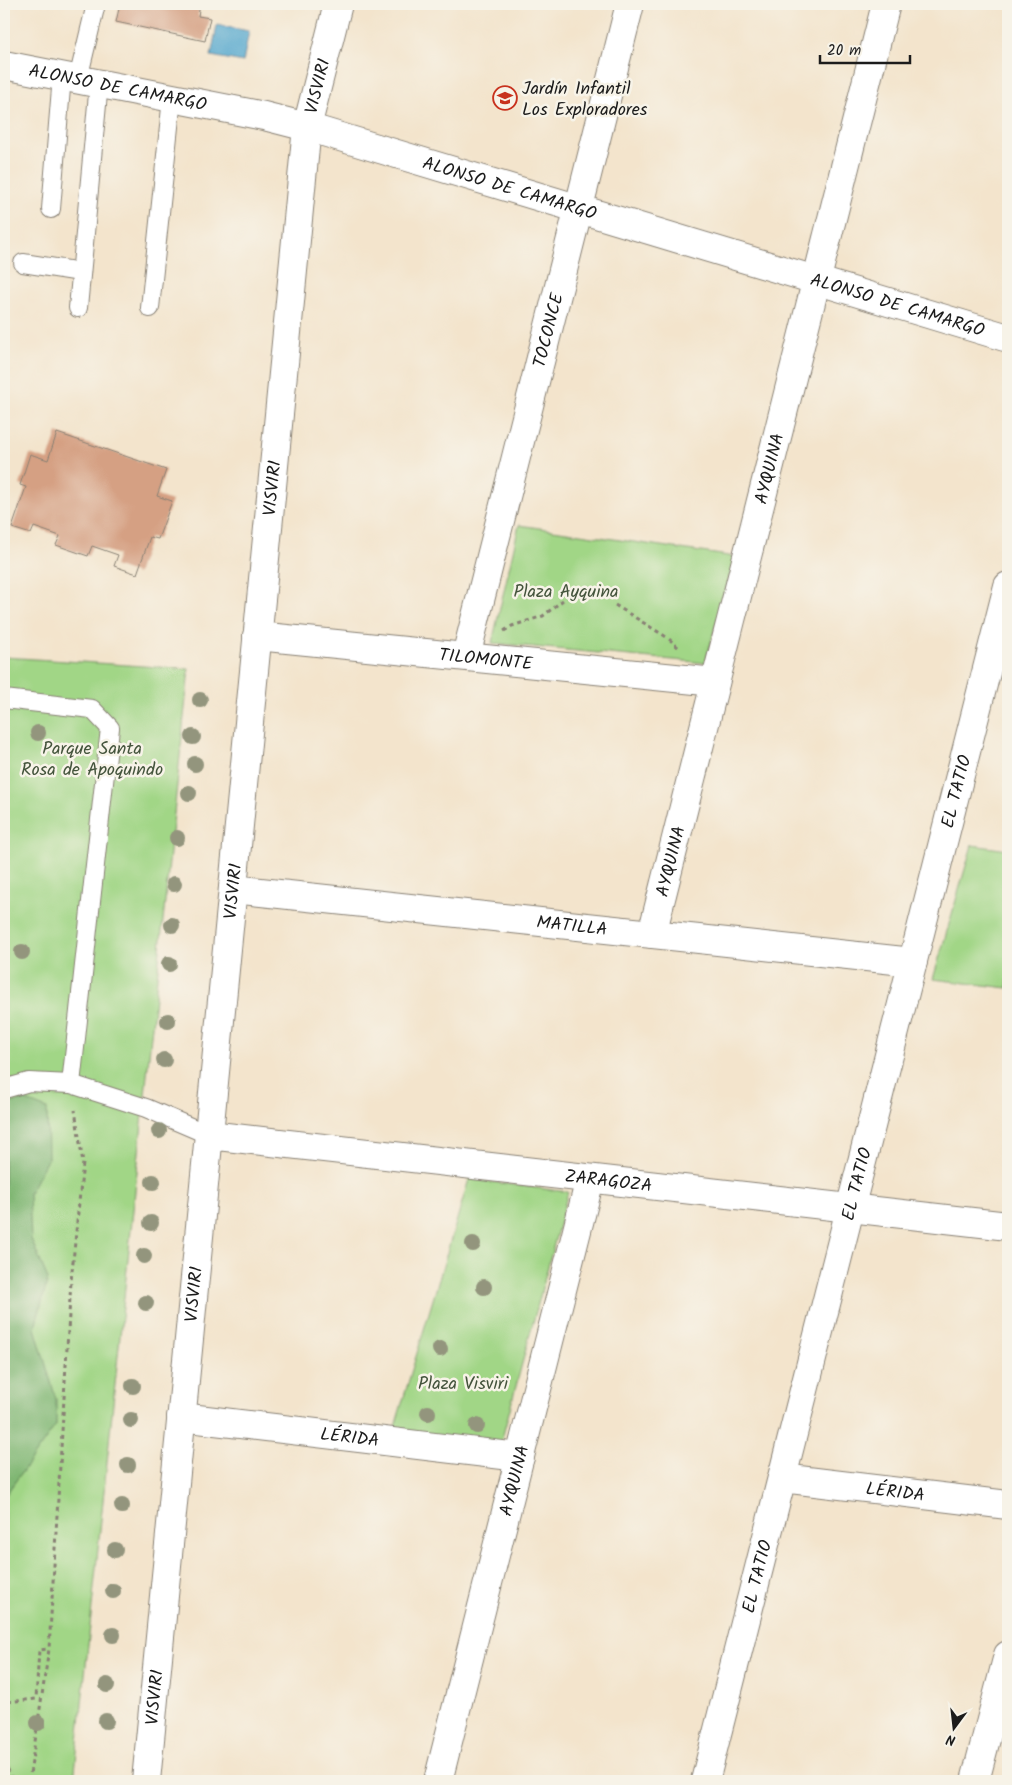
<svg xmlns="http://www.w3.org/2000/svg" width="1012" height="1785" viewBox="0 0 1012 1785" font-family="Kalam,sans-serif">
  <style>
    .green { fill: #a1d686; stroke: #5e7951 }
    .forest { fill: #80b773; stroke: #4e6a48 }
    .water { fill: #51a6cd; stroke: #366174 }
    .building { fill: #d5a083 }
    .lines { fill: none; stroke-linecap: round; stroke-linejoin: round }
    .service-casing { stroke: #888074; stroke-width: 20 }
    .minor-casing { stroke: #888074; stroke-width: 30 }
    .tertiary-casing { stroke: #888074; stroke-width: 30 }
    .path { stroke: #888074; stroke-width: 3; stroke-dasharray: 4 4; stroke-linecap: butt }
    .service { stroke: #fff; stroke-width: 18 }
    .minor { stroke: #fff; stroke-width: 28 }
    .tertiary { stroke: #fff; stroke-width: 28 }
    .tree { fill: #93957d }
    .labels { text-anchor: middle; stroke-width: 5; stroke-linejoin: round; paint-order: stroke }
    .street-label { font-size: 18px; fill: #1c1c1c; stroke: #f7f3e8 }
    .poi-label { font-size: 18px; fill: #1c1c1c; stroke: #f7f3e8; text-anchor: start }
    .park-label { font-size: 18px; fill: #44543c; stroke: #f7f3e8 }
  </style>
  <rect width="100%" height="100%" fill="#f7f3e8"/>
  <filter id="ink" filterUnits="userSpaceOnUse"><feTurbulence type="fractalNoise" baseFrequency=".02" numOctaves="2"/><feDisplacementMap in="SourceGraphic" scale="10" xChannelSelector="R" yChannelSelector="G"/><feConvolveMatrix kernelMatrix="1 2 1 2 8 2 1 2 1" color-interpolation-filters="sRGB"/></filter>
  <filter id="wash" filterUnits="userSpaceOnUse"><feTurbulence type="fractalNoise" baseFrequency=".0096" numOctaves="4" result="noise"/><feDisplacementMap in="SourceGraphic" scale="20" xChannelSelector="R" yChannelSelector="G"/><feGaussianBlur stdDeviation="1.12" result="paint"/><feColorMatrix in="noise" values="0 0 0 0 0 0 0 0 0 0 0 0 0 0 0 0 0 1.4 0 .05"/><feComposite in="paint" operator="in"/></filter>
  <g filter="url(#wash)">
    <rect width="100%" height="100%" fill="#f3e4cc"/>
    <g class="green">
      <polygon points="519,525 735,557 705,663 492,643"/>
      <polygon points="4,657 189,669 74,1781 4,1781"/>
      <polygon points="972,845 1008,850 1008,988 933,979"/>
      <polygon points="469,1179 568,1192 500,1446 394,1430"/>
    </g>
    <polygon class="forest" points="24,1100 47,1109 48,1158 29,1193 31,1239 48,1279 35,1328 56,1399 56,1425 4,1497 4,1104"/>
    <polygon class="water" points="217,25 249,31 243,62 211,56"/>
    <g id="blocks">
      <g class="building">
        <polygon points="120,4 200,4 198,16 210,18 205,41 116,22"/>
        <polygon points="57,433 166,470 157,496 172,501 158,539 150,537 137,574 114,566 118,555 92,546 88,556 56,545 60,536 34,527 31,534 12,528 26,487 20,485 30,454 48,460"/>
      </g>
    </g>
  </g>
  <g filter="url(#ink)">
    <use href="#blocks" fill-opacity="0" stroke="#888074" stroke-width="1"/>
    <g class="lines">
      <g class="service-casing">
        <g id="service">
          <polyline points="78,79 96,4"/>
          <polyline points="51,209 62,76"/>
          <polyline points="23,263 81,272"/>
          <polyline points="78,308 99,83"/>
          <polyline points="150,308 172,98"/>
          <polyline points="4,699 92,709 110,728 71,1084 29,1082 4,1089"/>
          <polyline points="71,1084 146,1108 209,1135"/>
        </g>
      </g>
      <g class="minor-casing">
        <g id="minor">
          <path id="s1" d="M257 636 715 682"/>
          <path id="s2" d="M466 656 630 4"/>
          <path id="s3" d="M233 889 913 962"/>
          <path id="s4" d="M652 934 886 4"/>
          <path id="s5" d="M209 1135 1008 1226"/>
          <path id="s6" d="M181 1417 520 1457"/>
          <path id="s7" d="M782 1478 1008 1505"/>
          <path id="s8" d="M146 1781 307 127 338 4"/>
          <path id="s9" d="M438 1781 590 1179"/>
          <path id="s10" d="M705 1781 1008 586"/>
          <polyline points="975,1781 1008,1655"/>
        </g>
      </g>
      <g class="tertiary-casing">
        <g id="tertiary">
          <path id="s11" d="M4 65 264 116 307 127 1008 338"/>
        </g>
      </g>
      <g class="path">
        <polyline points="615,605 668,638 679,648"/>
        <polyline points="504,631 512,626 543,616 563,600"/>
        <polyline points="4,1716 6,1702 36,1699 39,1650 49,1649"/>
        <polyline points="4,1761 13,1781"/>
        <polyline points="29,1781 49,1649 71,1281 83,1163 75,1110"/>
      </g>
      <use href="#service" class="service"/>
      <use href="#minor" class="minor"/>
      <use href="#tertiary" class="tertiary"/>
    </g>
    <g class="tree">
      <circle cx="200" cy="700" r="8"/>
      <circle cx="38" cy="733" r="8"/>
      <circle cx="193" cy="737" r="8"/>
      <circle cx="195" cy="764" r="8"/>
      <circle cx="189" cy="793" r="8"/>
      <circle cx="177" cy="838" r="8"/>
      <circle cx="174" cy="884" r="8"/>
      <circle cx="172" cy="925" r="8"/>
      <circle cx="22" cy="952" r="8"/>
      <circle cx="169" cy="964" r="8"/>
      <circle cx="168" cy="1021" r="8"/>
      <circle cx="164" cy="1060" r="8"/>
      <circle cx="159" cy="1131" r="8"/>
      <circle cx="153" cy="1182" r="8"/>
      <circle cx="151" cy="1223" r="8"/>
      <circle cx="473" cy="1244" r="8"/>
      <circle cx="144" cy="1256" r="8"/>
      <circle cx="484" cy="1287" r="8"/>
      <circle cx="146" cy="1303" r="8"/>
      <circle cx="440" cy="1349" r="8"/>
      <circle cx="133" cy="1386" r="8"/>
      <circle cx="428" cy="1413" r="8"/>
      <circle cx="131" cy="1420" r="8"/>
      <circle cx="477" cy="1426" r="8"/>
      <circle cx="128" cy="1465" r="8"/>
      <circle cx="122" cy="1506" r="8"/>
      <circle cx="115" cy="1550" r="8"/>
      <circle cx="113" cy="1591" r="8"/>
      <circle cx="113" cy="1635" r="8"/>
      <circle cx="107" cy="1685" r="8"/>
      <circle cx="106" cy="1721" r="8"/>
      <circle cx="38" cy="1723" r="8"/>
    </g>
  </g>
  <defs>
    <g id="school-ring" transform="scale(1.25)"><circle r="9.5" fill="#f7f3e8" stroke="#c8321e" stroke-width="1.5"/><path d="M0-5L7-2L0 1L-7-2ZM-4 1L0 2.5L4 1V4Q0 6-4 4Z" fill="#c8321e"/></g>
  </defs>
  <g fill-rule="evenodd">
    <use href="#school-ring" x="505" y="98"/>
  </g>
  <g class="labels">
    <g class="street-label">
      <text dy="6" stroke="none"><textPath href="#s8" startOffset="1704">VISVIRI</textPath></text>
      <text dy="6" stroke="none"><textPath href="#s11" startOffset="116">ALONSO DE CAMARGO</textPath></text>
      <text dy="6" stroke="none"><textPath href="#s11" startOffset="521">ALONSO DE CAMARGO</textPath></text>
      <text dy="6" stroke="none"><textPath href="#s11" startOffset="926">ALONSO DE CAMARGO</textPath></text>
      <text dy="6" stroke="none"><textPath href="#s2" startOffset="336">TOCONCE</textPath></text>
      <text dy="6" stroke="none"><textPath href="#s4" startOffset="480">AYQUINA</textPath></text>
      <text dy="6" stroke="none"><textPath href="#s8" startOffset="1299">VISVIRI</textPath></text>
      <text dy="6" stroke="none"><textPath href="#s1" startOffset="230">TILOMONTE</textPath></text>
      <text dy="6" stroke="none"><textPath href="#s10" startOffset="1021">EL TATIO</textPath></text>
      <text dy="6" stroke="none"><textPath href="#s4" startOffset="75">AYQUINA</textPath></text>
      <text dy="6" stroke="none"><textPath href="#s8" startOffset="894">VISVIRI</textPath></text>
      <text dy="6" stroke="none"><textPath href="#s3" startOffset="341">MATILLA</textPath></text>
      <text dy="6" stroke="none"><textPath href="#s5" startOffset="402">ZARAGOZA</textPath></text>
      <text dy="6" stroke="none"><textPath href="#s10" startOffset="616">EL TATIO</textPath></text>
      <text dy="6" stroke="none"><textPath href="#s8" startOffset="489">VISVIRI</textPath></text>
      <text dy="6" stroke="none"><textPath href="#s6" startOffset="170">LÉRIDA</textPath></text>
      <text dy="6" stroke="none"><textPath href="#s9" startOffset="310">AYQUINA</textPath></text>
      <text dy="6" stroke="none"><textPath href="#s7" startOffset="114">LÉRIDA</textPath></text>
      <text dy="6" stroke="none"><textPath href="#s10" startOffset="211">EL TATIO</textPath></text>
      <text dy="6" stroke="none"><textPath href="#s8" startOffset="84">VISVIRI</textPath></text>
    </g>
    <g class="poi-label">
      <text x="522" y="94">Jardín Infantil<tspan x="522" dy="21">Los Exploradores</tspan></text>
    </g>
    <g class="park-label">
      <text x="566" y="597">Plaza Ayquina</text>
      <text x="92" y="754">Parque Santa<tspan x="92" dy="21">Rosa de Apoquindo</tspan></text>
      <text x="463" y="1389">Plaza Visviri</text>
    </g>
  </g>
  <rect width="1012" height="1785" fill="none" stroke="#f7f3e8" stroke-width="20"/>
  <g transform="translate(954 1728) rotate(195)" stroke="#f7f3e8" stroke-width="4" paint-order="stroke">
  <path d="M0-4L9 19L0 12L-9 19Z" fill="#1c1c1c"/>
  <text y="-8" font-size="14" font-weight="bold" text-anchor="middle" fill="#1c1c1c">N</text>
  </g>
  <path d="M820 55v8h90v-8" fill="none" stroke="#1c1c1c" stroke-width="2.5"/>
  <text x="827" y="55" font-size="15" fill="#1c1c1c" stroke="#f7f3e8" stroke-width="4" paint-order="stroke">20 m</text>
</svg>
